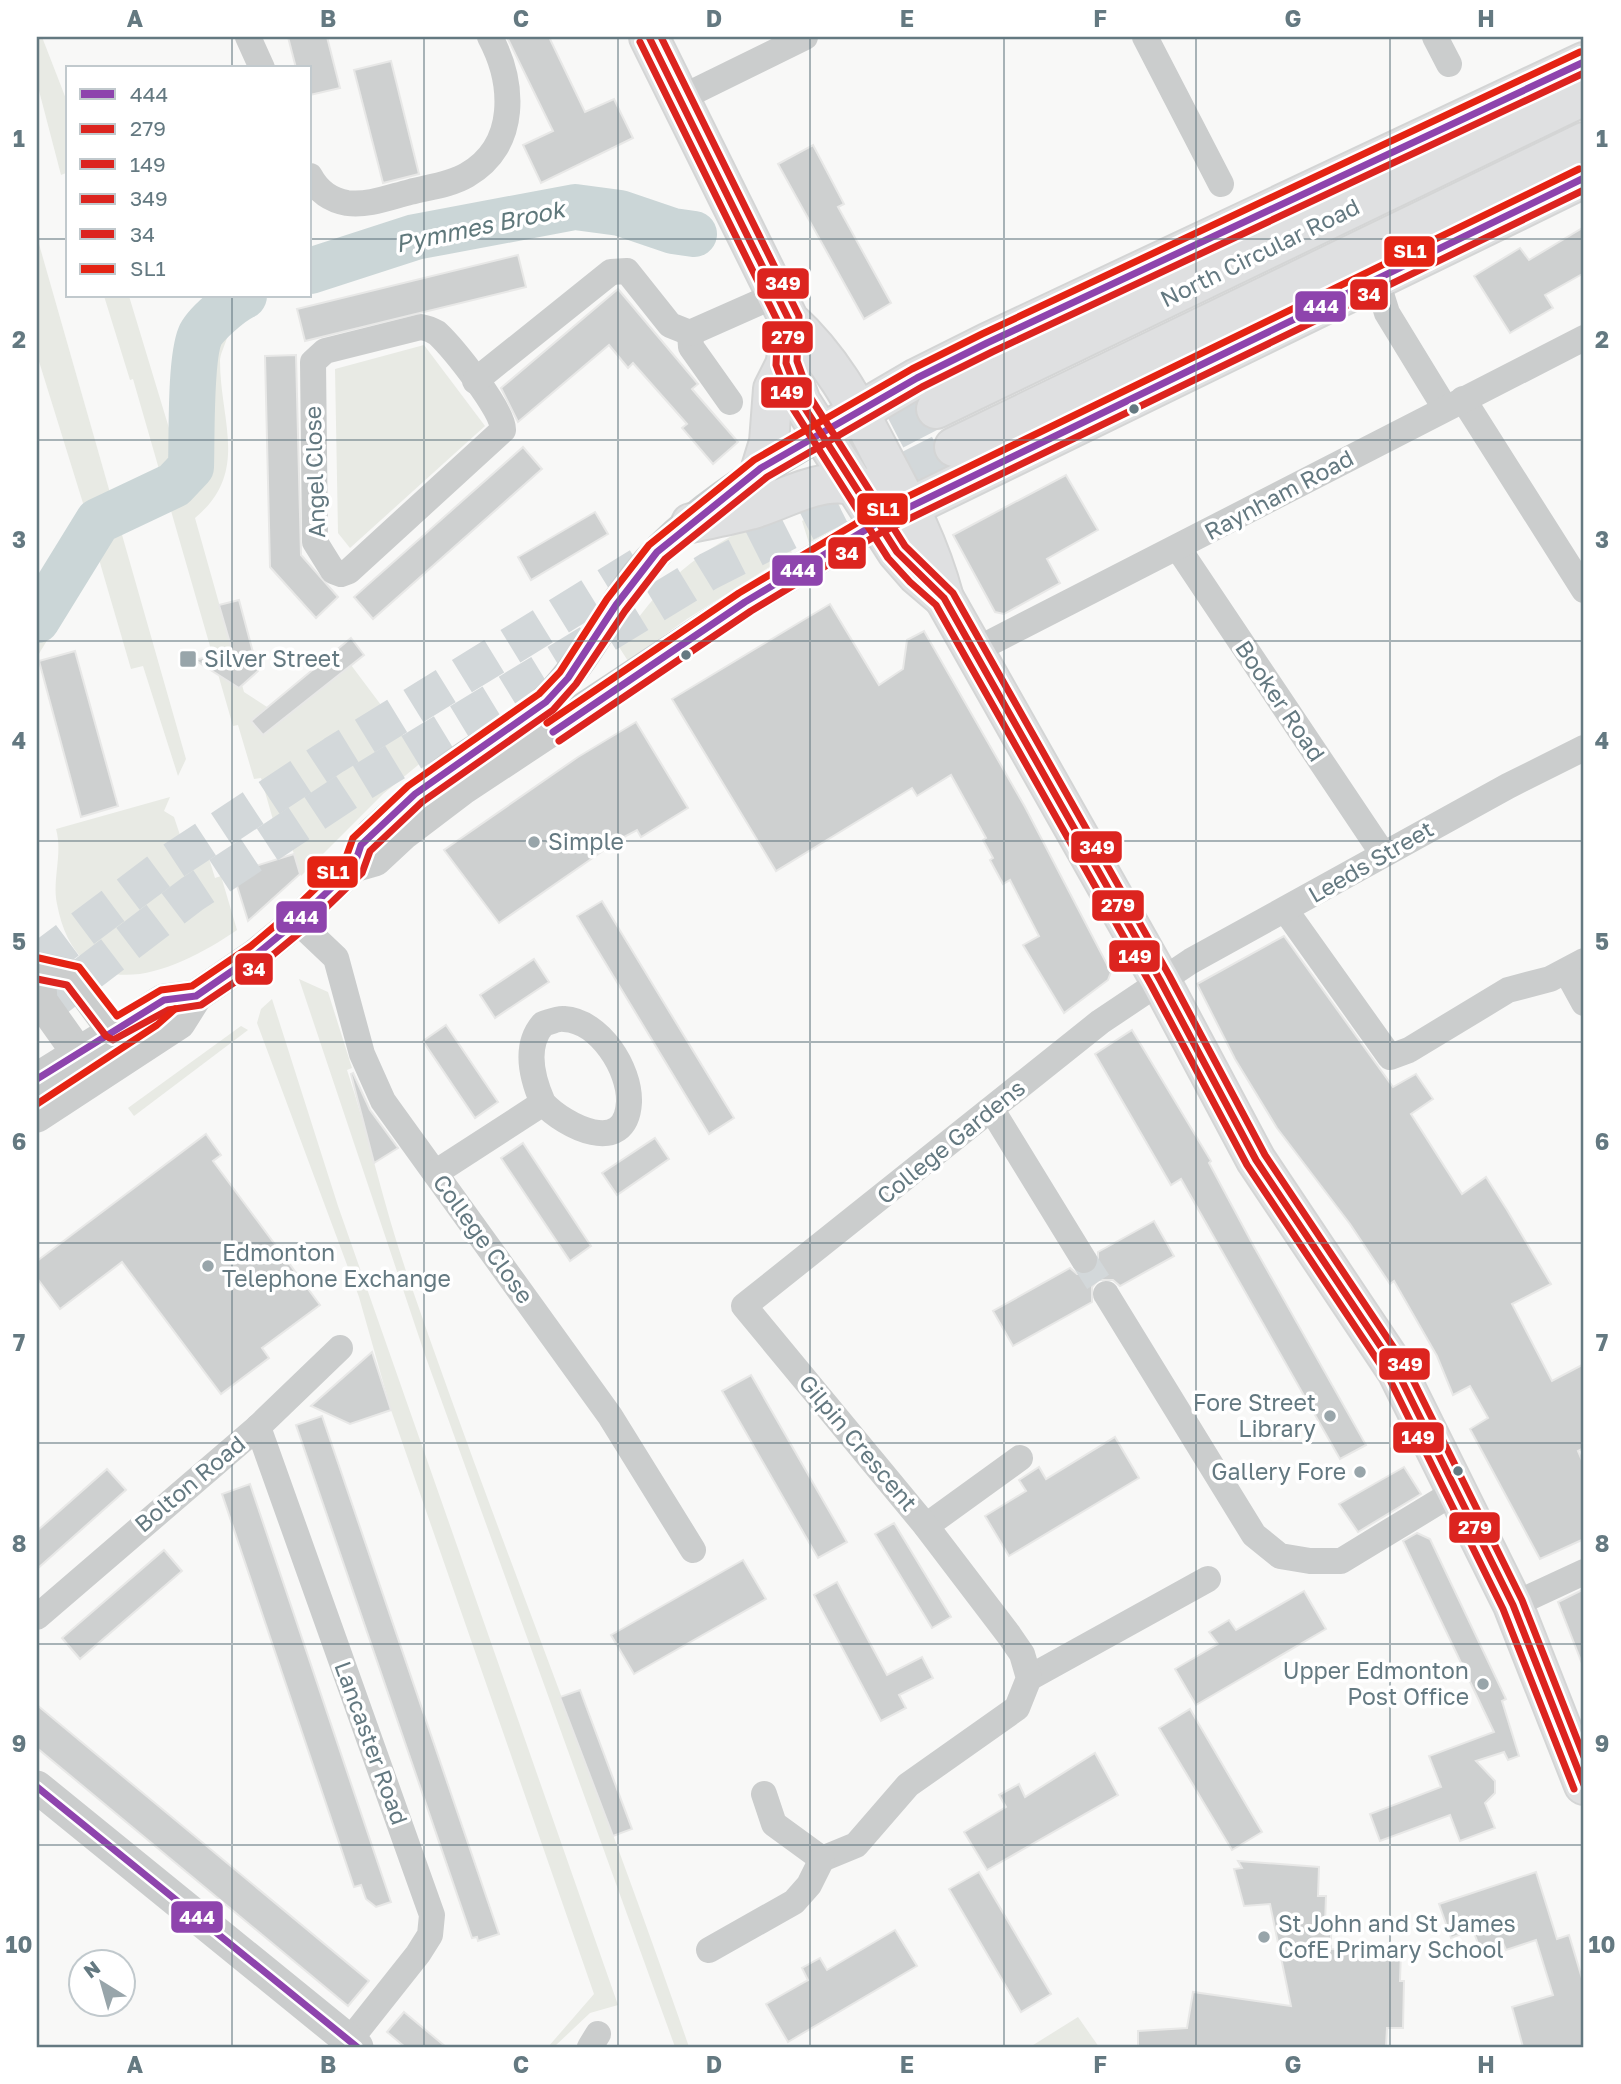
<svg xmlns="http://www.w3.org/2000/svg" width="1621" height="2084" viewBox="0 0 1621 2084" font-family="'Golos Text',sans-serif">
  <style>
    .green { fill: #e8eae4 }
    .lines { fill: none; stroke-linecap: round; stroke-linejoin: round }
    .river { stroke: #cbd6d7; stroke-width: 46 }
    .building { fill: #ced0d0; stroke: #e8e8e7; stroke-width: 2 }
    .minor-tunnel { stroke: #d3d8da; stroke-width: 26; stroke-dasharray: 26 13; stroke-linecap: butt }
    .trunk-tunnel { stroke: #d3d8da; stroke-width: 38; stroke-dasharray: 38 19; stroke-linecap: butt }
    .primary-casing { stroke: #d4d5d5; stroke-width: 42 }
    .trunk-casing { stroke: #d4d5d5; stroke-width: 42 }
    .minor { stroke: #cbcdcd; stroke-width: 26 }
    .tertiary { stroke: #cbcdcd; stroke-width: 33 }
    .primary { stroke: #dfe0e1; stroke-width: 38 }
    .trunk { stroke: #dfe0e1; stroke-width: 38 }
    .bus-1-casing { stroke: #fff; stroke-width: 12 }
    .bus-2-casing { stroke: #fff; stroke-width: 12 }
    .bus-3-casing { stroke: #fff; stroke-width: 12 }
    .bus-4-casing { stroke: #fff; stroke-width: 12 }
    .bus-5-casing { stroke: #fff; stroke-width: 12 }
    .bus-6-casing { stroke: #fff; stroke-width: 12 }
    .bus-1 { stroke: #8e44ad; stroke-width: 7 }
    .bus-2 { stroke: #dc241f; stroke-width: 7 }
    .bus-3 { stroke: #dc241f; stroke-width: 7 }
    .bus-4 { stroke: #dc241f; stroke-width: 7 }
    .bus-5 { stroke: #dc241f; stroke-width: 7 }
    .bus-6 { stroke: #e42313; stroke-width: 7 }
    .grid { fill: none; stroke: #647981; stroke-width: 2; stroke-opacity: 0.55 }
    .bus-dot { fill: #647981; stroke: #fff; stroke-width: 2.5 }
    .poi-dot { fill: #98a5aa; stroke: #fff; stroke-width: 2.5 }
    .labels { text-anchor: middle; stroke-width: 7; stroke-linejoin: round; paint-order: stroke }
    .street-label { font-size: 23px; fill: #647981; stroke: #fff }
    .poi-label { font-size: 23px; fill: #647981; stroke: #fff; text-anchor: start }
    .water-label { font-size: 24px; font-style: italic; fill: #5f787b; stroke: #fff }
    .line-badge { stroke: #fff; stroke-width: 2.5 }
    .badge-label { font-size: 19px; text-anchor: middle; font-weight: bold; fill: #fff }
    .neatline { fill: none; stroke: #647981; stroke-width: 2.5 }
    .grid-label { font-size: 23px; text-anchor: middle; font-weight: bold; fill: #647981 }
  </style>
  <rect width="100%" height="100%" fill="#f8f8f7"/>
  <g class="green">
    <polygon points="37,37 42,37 68,104 68,178 66,173 61,175 37,83"/>
    <polygon points="526,201 606,201 605,227 555,224 376,262 310,282 310,249 464,207"/>
    <polygon points="37,237 186,759 178,776 143,666 131,669 98,556 37,657 37,596 65,540 87,516 37,355"/>
    <path d="M104 296H129L175 448 184 402 186 352 194 322 215 296H267C241 304 235 317 226 341 224 347 220 355 220 361 220 421 250 472 195 518L244 692 284 718 351 665 423 761 383 794 301 876 292 848 282 851 261 778 254 779 238 725 233 726 133 379 130 380Z"/>
    <polygon points="424,345 485,426 350,548 338,533 335,369"/>
    <path d="M826 497 836 499C852 523 827 533 809 543L802 521 828 507Z"/>
    <path d="M775 513 792 553 687 619 628 661 619 647C661 578 703 548 775 513Z"/>
    <path d="M170 797 164 811 174 817 183 844 203 839 215 878 221 876 237 930C173 974 78 1014 57 904 52 879 63 854 56 829Z"/>
    <path d="M299 979 328 992 352 1068 347 1070C369 1136 383 1203 405 1268 495 1530 599 1786 689 2047H675L425 1355Z"/>
    <polygon points="272,999 338,1206 618,2005 590,2013 554,2047 548,2047 594,1994 391,1410 359,1297 257,1023 261,1009"/>
    <polygon points="241,1026 248,1030 134,1116 128,1108"/>
    <polygon points="1078,2017 1099,2047 1030,2047"/>
  </g>
  <g class="lines">
    <g class="river">
      <polyline points="310,271 415,237 575,207 620,213 673,231 694,234"/>
      <path d="M37 620 98 521 174 485 191 467C192 438 190 360 200 336 205 324 233 301 244 296"/>
    </g>
  </g>
  <g class="building">
    <polygon points="288,37 327,37 340,88 310,95 310,68 296,68"/>
    <polygon points="507,37 549,37 585,112 614,99 633,138 541,183 523,145 553,131"/>
    <polygon points="391,61 419,174 383,183 354,70"/>
    <polygon points="813,145 844,204 838,207 891,303 864,319 778,164"/>
    <polygon points="1584,227 1584,273 1545,295 1553,308 1510,333 1474,276 1520,248 1529,260"/>
    <polygon points="518,255 526,287 305,341 297,309"/>
    <polygon points="618,289 698,384 692,389 738,442 713,464 682,428 687,424 633,363 628,368 609,345 518,422 501,388"/>
    <polygon points="296,355 301,555 338,597 316,618 270,567 265,356"/>
    <polygon points="523,447 542,469 373,619 354,597"/>
    <polygon points="1066,475 1098,530 1047,559 1060,583 1004,614 995,612 953,535"/>
    <polygon points="595,512 608,534 531,580 518,557"/>
    <polygon points="239,600 258,671 239,688 195,660 232,650 219,605"/>
    <polygon points="830,604 879,685 903,669 907,640 924,631 1025,807 1111,972 1108,980 1064,1013 1023,945 1039,936 1010,880 1003,884 990,860 993,858 983,840 986,838 951,775 917,796 912,788 776,871 672,699"/>
    <polygon points="351,638 364,655 263,735 251,721"/>
    <polygon points="75,651 118,806 81,817 39,661"/>
    <polygon points="636,722 688,808 641,837 637,830 620,839 499,923 444,850 578,757"/>
    <polygon points="294,854 300,874 248,921 233,873"/>
    <polygon points="602,901 734,1118 709,1134 577,916"/>
    <polygon points="1284,936 1393,1087 1416,1074 1433,1099 1411,1114 1462,1194 1486,1177 1507,1210 1551,1284 1512,1304 1552,1381 1584,1364 1584,1448 1578,1451 1584,1465 1584,1539 1540,1559 1470,1429 1488,1418 1470,1386 1453,1395 1437,1356 1394,1281 1390,1284 1350,1224 1277,1128 1235,1059 1197,984"/>
    <polygon points="534,959 549,982 495,1018 480,995"/>
    <polygon points="446,1025 498,1102 475,1118 423,1041"/>
    <polygon points="1132,1030 1211,1161 1209,1163 1253,1245 1366,1445 1340,1459 1181,1179 1171,1185 1095,1054"/>
    <polygon points="353,1073 370,1110 398,1148 374,1163 351,1074"/>
    <polygon points="206,1134 221,1155 213,1161 320,1305 262,1348 269,1358 221,1394 122,1262 60,1309 37,1278 37,1261"/>
    <polygon points="655,1138 669,1159 617,1195 602,1173"/>
    <polygon points="523,1143 591,1246 570,1261 501,1158"/>
    <polygon points="1154,1221 1174,1256 1120,1286 1113,1280 1098,1280 1092,1287 1092,1302 1013,1346 993,1311 1070,1268 1077,1274 1092,1274 1098,1267 1098,1252"/>
    <polygon points="372,1352 391,1410 350,1424 311,1406"/>
    <polygon points="751,1375 847,1542 818,1558 722,1391"/>
    <polygon points="322,1416 499,1934 478,1941 477,1937 472,1938 296,1425"/>
    <polygon points="1115,1437 1139,1478 1009,1556 985,1516 1026,1491 1019,1480 1039,1467 1046,1479"/>
    <polygon points="1404,1467 1421,1494 1358,1532 1339,1504"/>
    <polygon points="107,1469 126,1490 37,1569 37,1531"/>
    <polygon points="250,1484 391,1902 376,1907 366,1899 361,1885 354,1887 222,1494"/>
    <polygon points="894,1523 951,1617 932,1628 875,1534"/>
    <polygon points="1417,1533 1430,1539 1506,1699 1502,1701 1519,1756 1508,1760 1504,1752 1476,1761 1495,1781 1495,1793 1485,1803 1495,1828 1460,1841 1450,1815 1380,1841 1370,1814 1441,1787 1429,1756 1494,1732 1403,1541"/>
    <polygon points="164,1550 182,1571 80,1659 62,1638"/>
    <polygon points="743,1560 766,1599 634,1674 611,1635"/>
    <polygon points="837,1582 887,1675 922,1657 933,1678 899,1695 906,1708 881,1721 814,1595"/>
    <polygon points="1584,1589 1584,1666 1583,1666 1558,1602"/>
    <polygon points="1304,1591 1326,1629 1196,1705 1175,1669 1218,1644 1209,1632 1229,1620 1236,1630"/>
    <polygon points="580,1690 632,1829 613,1836 560,1697"/>
    <polygon points="37,1705 369,1981 348,2006 37,1748"/>
    <polygon points="1190,1709 1262,1832 1232,1850 1159,1728"/>
    <polygon points="1095,1753 1118,1795 987,1870 964,1832 1006,1807 999,1795 1019,1784 1025,1797"/>
    <polygon points="1238,1861 1319,1867 1318,1896 1326,1896 1325,1925 1331,1926 1331,1949 1401,1951 1400,1981 1404,1981 1403,2028 1387,2028 1386,2047 1138,2047 1138,2031 1187,2028 1193,1992 1291,2006 1270,1904 1244,1906 1234,1869 1242,1868"/>
    <polygon points="979,1872 1051,1994 1021,2012 949,1889"/>
    <polygon points="1536,1872 1557,1939 1569,1935 1584,1985 1584,2047 1523,2047 1512,2007 1553,1995 1536,1940 1506,1950 1503,1943 1481,1951 1474,1933 1470,1934 1469,1931 1451,1938 1439,1904"/>
    <polygon points="895,1930 917,1966 788,2042 766,2004 808,1980 802,1968 820,1958 827,1970"/>
    <polygon points="404,2012 446,2047 405,2047 387,2032"/>
  </g>
  <g class="lines">
    <polyline class="minor-tunnel" points="1084,1260 1106,1294"/>
    <g class="trunk-tunnel">
      <polyline points="844,457 936,409"/>
      <polyline points="37,963 173,861 334,755 652,559"/>
      <polyline points="37,1012 192,894 354,787 709,571 954,447"/>
    </g>
    <g class="primary-casing">
      <g id="primary">
        <path d="M649 37 789 320C833 360 855 404 882 456 909 506 929 543 944 598L1160 980 1256 1160 1397 1371 1513 1605 1584 1785"/>
        <polyline points="789,320 786,363 801,402 897,552 917,575 944,598"/>
        <polyline points="761,468 769,442 773,389 786,363"/>
        <path d="M691 523C711 519 731 515 750 510 796 496 824 471 873 491"/>
      </g>
    </g>
    <g class="trunk-casing">
      <g id="trunk">
        <polyline points="936,409 1584,96"/>
        <polyline points="823,433 917,378 987,343 1584,62"/>
        <polyline points="954,447 1584,142"/>
        <polyline points="877,523 1584,178"/>
      </g>
    </g>
    <g class="minor">
      <polyline points="248,37 262,68"/>
      <polyline points="1145,37 1221,184"/>
      <polyline points="1435,37 1449,64"/>
      <polyline points="679,99 805,37"/>
      <path d="M310 176C318 191 330 200 347 203 368 206 390 197 410 192 429 187 450 185 467 175 519 145 514 82 490 37"/>
      <polyline points="1376,278 1387,313 1445,408"/>
      <path d="M421 327C427 328 432 330 437 333 452 347 505 412 503 430L349 571 341 574 333 571 315 542 313 362 325 351Z"/>
      <polyline points="690,333 691,347 730,402"/>
      <polyline points="475,381 611,272 627,271 670,325 690,333 776,295"/>
      <polyline points="1463,399 1584,590"/>
      <polyline points="1178,548 1383,854"/>
      <polyline points="974,651 1584,338"/>
      <polyline points="1286,911 1390,1057 1409,1050 1508,990 1550,979 1584,961"/>
      <polyline points="297,921 336,958 362,1054 383,1101 610,1416 693,1550"/>
      <polyline points="1567,972 1584,1003"/>
      <polyline points="992,1110 1084,1260"/>
      <path d="M435 1173 543 1103C532 1078 524 1046 543 1024 550 1022 558 1018 564 1019 600 1021 630 1069 629 1102 626 1158 564 1126 543 1103"/>
      <polyline points="1106,1294 1254,1535 1280,1556 1310,1561 1341,1561 1456,1491"/>
      <polyline points="258,1427 432,1915 430,1935 418,1954 349,2041"/>
      <polyline points="926,1526 1020,1458"/>
      <polyline points="1513,1605 1584,1572"/>
      <polyline points="37,1617 258,1427 340,1348"/>
      <polyline points="1029,1678 1208,1579"/>
      <polyline points="764,1794 774,1824 822,1859"/>
      <polyline points="822,1859 856,1845 908,1785 1017,1708 1029,1678 1022,1654 1009,1635 926,1526 744,1306 1100,1022 1191,961 1508,786 1584,748"/>
      <polyline points="709,1950 794,1902 809,1885 822,1859"/>
      <polyline points="590,2047 598,2034"/>
    </g>
    <g class="tertiary">
      <path d="M372 834C402 806 432 780 466 757 494 738 524 723 548 699 585 662 606 614 638 574 682 518 761 469 823 433"/>
      <polyline points="37,968 73,976 126,1048"/>
      <polyline points="39,970 41,1001 90,1070"/>
      <polyline points="37,1079 164,1000 196,996"/>
      <polyline points="37,1116 179,1023 196,996 257,954 297,921 354,866 375,860 404,833 462,789 745,602 877,523"/>
      <polyline points="37,1787 357,2047"/>
    </g>
    <use href="#primary" class="primary"/>
    <use href="#trunk" class="trunk"/>
    <g class="bus-1-casing">
      <g id="bus-1">
        <polyline points="553,732 745,602 877,523 1584,178"/>
        <polyline points="37,1079 164,1000 196,996 257,954 297,921 354,866 361,845 415,794 546,702 568,678 616,605 657,552 761,468 917,378 987,343 1584,62"/>
        <polyline points="37,1787 357,2047"/>
      </g>
    </g>
    <g class="bus-2-casing">
      <polyline id="bus-2" points="649,37 789,320 786,363 801,402 897,552 944,598 1160,980 1256,1160 1397,1371 1513,1605 1584,1785"/>
    </g>
    <g class="bus-3-casing">
      <polyline id="bus-3" points="640,42 778,322 776,365 792,407 888,558 910,582 936,605 1151,985 1247,1165 1388,1376 1503,1609 1574,1789"/>
    </g>
    <g class="bus-4-casing">
      <polyline id="bus-4" points="661,37 799,316 797,361 810,397 905,546 953,593 1169,975 1265,1155 1406,1366 1522,1600 1584,1757"/>
    </g>
    <g class="bus-5-casing">
      <g id="bus-5">
        <polyline points="559,741 751,611 882,532 1584,190"/>
        <polyline points="37,979 67,985 106,1036 113,1040 168,1010 201,1005 263,963 304,929 362,873 370,851 422,802 553,710 576,684 625,611 665,559 767,477 922,387 992,352 1584,73"/>
      </g>
    </g>
    <g class="bus-6-casing">
      <g id="bus-6">
        <polyline points="547,723 739,593 872,514 1579,169"/>
        <polyline points="39,958 79,967 117,1016 161,990 192,986 251,946 290,913 345,860 353,838 408,786 539,694 560,672 607,599 649,545 754,460 912,369 982,334 1580,52"/>
        <polyline points="37,1104 157,1025 175,1009"/>
      </g>
    </g>
    <use href="#bus-1" class="bus-1"/>
    <use href="#bus-2" class="bus-2"/>
    <use href="#bus-3" class="bus-3"/>
    <use href="#bus-4" class="bus-4"/>
    <use href="#bus-5" class="bus-5"/>
    <use href="#bus-6" class="bus-6"/>
  </g>
  <path class="grid" d="M232 37V68M424 37V2047M618 37V2047M810 37V2047M1004 37V2047M1196 37V2047M1390 37V2047M37 239H68M310 239H1584M232 296V2047M37 440H1584M37 641H1584M37 841H1584M37 1042H1584M37 1243H1584M37 1443H1584M37 1644H1584M37 1845H1584"/>
  <g class="bus-dot">
    <circle cx="1134" cy="409" r="6"/>
    <circle cx="686" cy="655" r="6"/>
    <circle cx="1458" cy="1471" r="6"/>
  </g>
  <g class="poi-dot">
    <rect x="179" y="650" width="18" height="18" rx="3.5"/>
    <circle cx="534" cy="842" r="7"/>
    <circle cx="208" cy="1266" r="7"/>
    <circle cx="1330" cy="1416" r="7"/>
    <circle cx="1360" cy="1472" r="7"/>
    <circle cx="1483" cy="1684" r="7"/>
    <circle cx="1264" cy="1937" r="7"/>
  </g>
  <g class="labels">
    <g class="street-label">
      <text transform="translate(1260 253) rotate(-26)" y="8">North Circular Road</text>
      <text transform="translate(315 472) rotate(-92)" y="8">Angel Close</text>
      <text transform="translate(1279 495) rotate(-28)" y="8">Raynham Road</text>
      <text transform="translate(1280 701) rotate(56)" y="8">Booker Road</text>
      <text transform="translate(1371 862) rotate(-30)" y="8">Leeds Street</text>
      <text transform="translate(951 1142) rotate(-39)" y="8">College Gardens</text>
      <text transform="translate(483 1239) rotate(54)" y="8">College Close</text>
      <text transform="translate(858 1443) rotate(50)" y="8">Gilpin Crescent</text>
      <text transform="translate(190 1484) rotate(-40)" y="8">Bolton Road</text>
      <text transform="translate(371 1743) rotate(70)" y="8">Lancaster Road</text>
    </g>
    <g class="poi-label">
      <text x="204" y="667">Silver Street</text>
      <text x="548" y="850">Simple</text>
      <text x="222" y="1261">Edmonton<tspan x="222" dy="26">Telephone Exchange</tspan></text>
      <text x="1316" y="1411" text-anchor="end">Fore Street<tspan x="1316" dy="26">Library</tspan></text>
      <text x="1346" y="1480" text-anchor="end">Gallery Fore</text>
      <text x="1469" y="1679" text-anchor="end">Upper Edmonton<tspan x="1469" dy="26">Post Office</tspan></text>
      <text x="1278" y="1932">St John and St James<tspan x="1278" dy="26">CofE Primary School</tspan></text>
    </g>
    <g class="water-label">
      <text transform="translate(480 227) rotate(-12)" y="8">Pymmes Brook</text>
    </g>
  </g>
  <g class="line-badge">
    <rect x="1383" y="235" width="53" height="33" rx="7" fill="#e42313"/>
    <rect x="756" y="267" width="54" height="33" rx="7" fill="#dc241f"/>
    <rect x="1349" y="278" width="40" height="33" rx="7" fill="#dc241f"/>
    <rect x="1294" y="290" width="53" height="33" rx="7" fill="#8e44ad"/>
    <rect x="761" y="320" width="53" height="34" rx="7" fill="#dc241f"/>
    <rect x="760" y="376" width="53" height="33" rx="7" fill="#dc241f"/>
    <rect x="856" y="492" width="53" height="34" rx="7" fill="#e42313"/>
    <rect x="827" y="536" width="40" height="34" rx="7" fill="#dc241f"/>
    <rect x="771" y="554" width="53" height="33" rx="7" fill="#8e44ad"/>
    <rect x="1070" y="830" width="53" height="34" rx="7" fill="#dc241f"/>
    <rect x="306" y="855" width="53" height="34" rx="7" fill="#e42313"/>
    <rect x="1091" y="889" width="54" height="33" rx="7" fill="#dc241f"/>
    <rect x="275" y="900" width="53" height="34" rx="7" fill="#8e44ad"/>
    <rect x="1108" y="939" width="53" height="34" rx="7" fill="#dc241f"/>
    <rect x="234" y="952" width="40" height="34" rx="7" fill="#dc241f"/>
    <rect x="1378" y="1347" width="53" height="34" rx="7" fill="#dc241f"/>
    <rect x="1392" y="1421" width="53" height="33" rx="7" fill="#dc241f"/>
    <rect x="1448" y="1511" width="53" height="33" rx="7" fill="#dc241f"/>
    <rect x="170" y="1900" width="54" height="34" rx="7" fill="#8e44ad"/>
  </g>
  <g class="badge-label">
    <text x="1410" y="258">SL1</text>
    <text x="783" y="290">349</text>
    <text x="1369" y="301">34</text>
    <text x="1321" y="313">444</text>
    <text x="788" y="344">279</text>
    <text x="787" y="399">149</text>
    <text x="883" y="516">SL1</text>
    <text x="847" y="560">34</text>
    <text x="798" y="577">444</text>
    <text x="1097" y="854">349</text>
    <text x="333" y="879">SL1</text>
    <text x="1118" y="912">279</text>
    <text x="301" y="924">444</text>
    <text x="1135" y="963">149</text>
    <text x="254" y="976">34</text>
    <text x="1405" y="1371">349</text>
    <text x="1418" y="1444">149</text>
    <text x="1475" y="1534">279</text>
    <text x="197" y="1924">444</text>
  </g>
  <rect width="1621" height="2084" fill="none" stroke="#ffffff" stroke-width="77"/>
  <rect x="66" y="66" width="245" height="231" fill="#ffffff" stroke="#c1c9cd" stroke-width="2"/>
  <rect x="80" y="89" width="35" height="10" fill="#8e44ad" stroke="#c1c9cd" stroke-width="2"/>
  <text x="130" y="102" font-size="21" fill="#647981">444</text>
  <rect x="80" y="124" width="35" height="10" fill="#dc241f" stroke="#c1c9cd" stroke-width="2"/>
  <text x="130" y="136" font-size="21" fill="#647981">279</text>
  <rect x="80" y="159" width="35" height="10" fill="#dc241f" stroke="#c1c9cd" stroke-width="2"/>
  <text x="130" y="172" font-size="21" fill="#647981">149</text>
  <rect x="80" y="194" width="35" height="10" fill="#dc241f" stroke="#c1c9cd" stroke-width="2"/>
  <text x="130" y="206" font-size="21" fill="#647981">349</text>
  <rect x="80" y="229" width="35" height="10" fill="#dc241f" stroke="#c1c9cd" stroke-width="2"/>
  <text x="130" y="242" font-size="21" fill="#647981">34</text>
  <rect x="80" y="264" width="35" height="10" fill="#e42313" stroke="#c1c9cd" stroke-width="2"/>
  <text x="130" y="276" font-size="21" fill="#647981">SL1</text>
  <g transform="translate(102 1983) rotate(323)"><circle r="33" fill="#ffffff" stroke="#c1c9cd" stroke-width="2"/>
  <path d="M0-5L12 26L0 18L-12 26Z" fill="#98a5aa"/>
  <text y="-10" font-size="19" font-weight="bold" text-anchor="middle" fill="#647981">N</text>
  </g>
  <rect x="38" y="38" width="1544" height="2008" class="neatline"/>
  <g class="grid-label">
    <text x="135" y="27">A</text>
    <text x="328" y="27">B</text>
    <text x="521" y="27">C</text>
    <text x="714" y="27">D</text>
    <text x="907" y="27">E</text>
    <text x="1100" y="27">F</text>
    <text x="1293" y="27">G</text>
    <text x="1486" y="27">H</text>
    <text x="19" y="147">1</text>
    <text x="1602" y="147">1</text>
    <text x="19" y="348">2</text>
    <text x="1602" y="348">2</text>
    <text x="19" y="548">3</text>
    <text x="1602" y="548">3</text>
    <text x="19" y="749">4</text>
    <text x="1602" y="749">4</text>
    <text x="19" y="950">5</text>
    <text x="1602" y="950">5</text>
    <text x="19" y="1150">6</text>
    <text x="1602" y="1150">6</text>
    <text x="19" y="1351">7</text>
    <text x="1602" y="1351">7</text>
    <text x="19" y="1552">8</text>
    <text x="1602" y="1552">8</text>
    <text x="19" y="1752">9</text>
    <text x="1602" y="1752">9</text>
    <text x="19" y="1953">10</text>
    <text x="1602" y="1953">10</text>
    <text x="135" y="2073">A</text>
    <text x="328" y="2073">B</text>
    <text x="521" y="2073">C</text>
    <text x="714" y="2073">D</text>
    <text x="907" y="2073">E</text>
    <text x="1100" y="2073">F</text>
    <text x="1293" y="2073">G</text>
    <text x="1486" y="2073">H</text>
  </g>
</svg>
